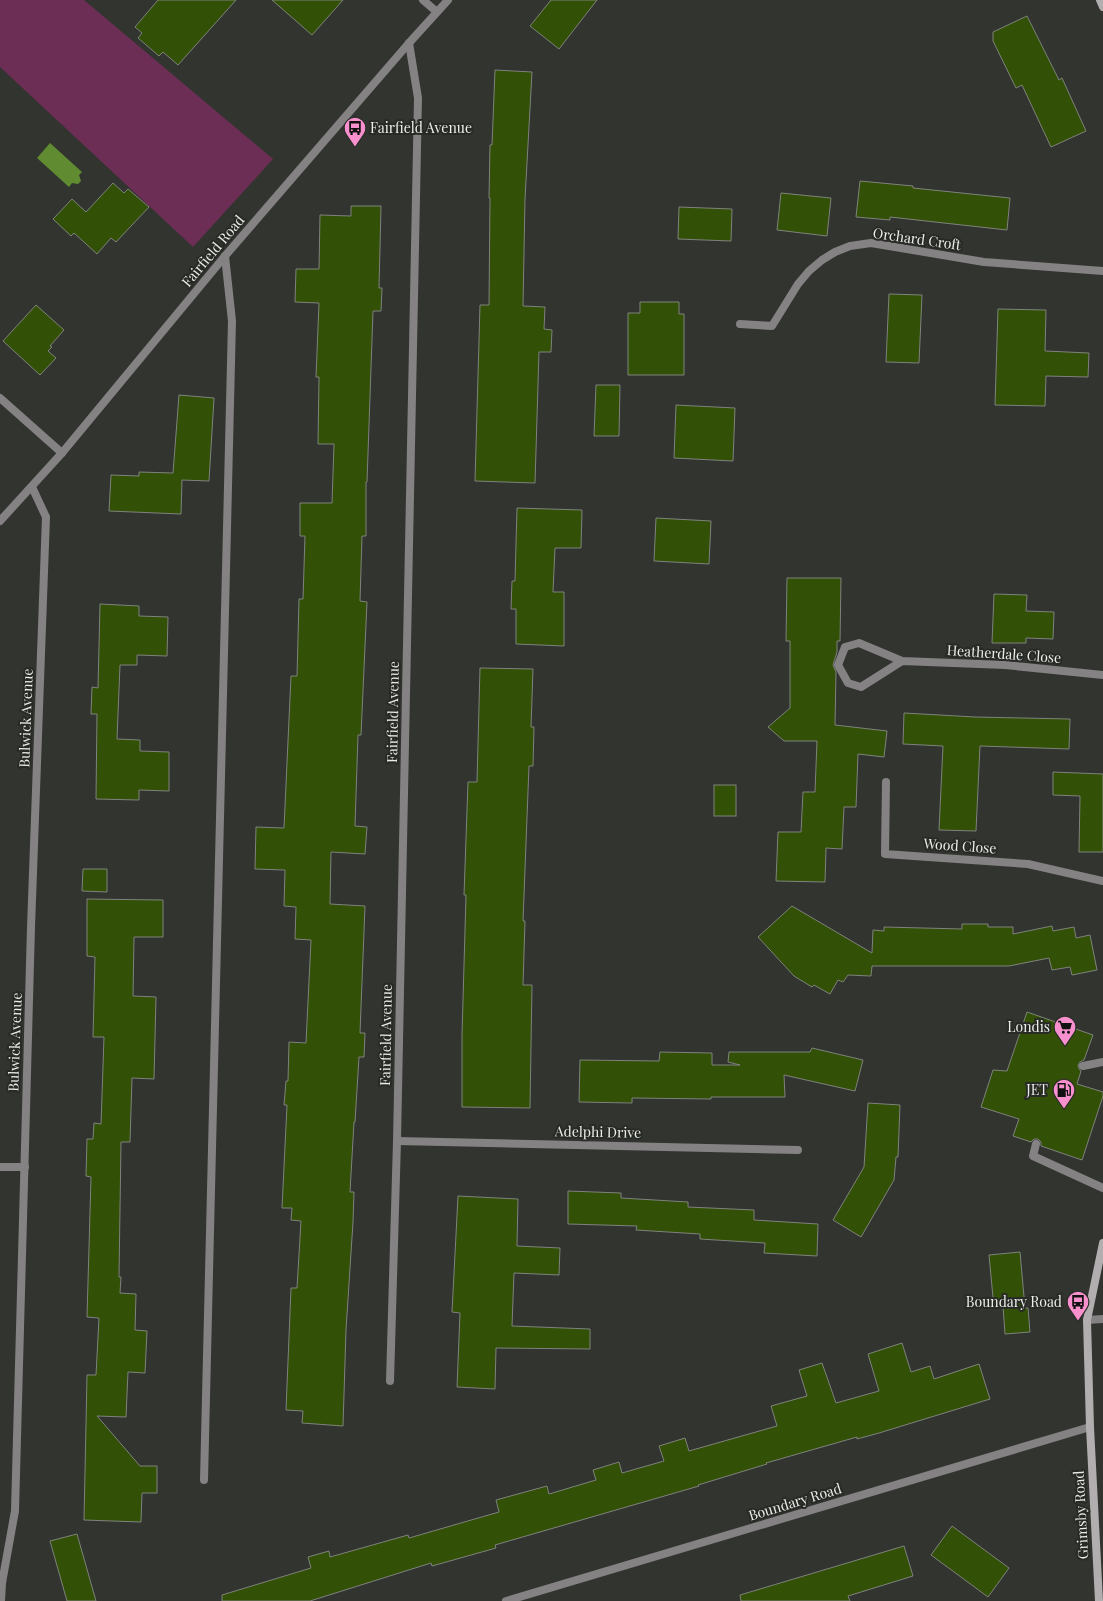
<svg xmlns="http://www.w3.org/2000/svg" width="1103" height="1601" viewBox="0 0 1103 1601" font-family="'Playfair Display',serif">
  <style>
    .green { fill: #6c2e54 }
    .water { fill: #608b30 }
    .building { fill: #325006; stroke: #7f827d }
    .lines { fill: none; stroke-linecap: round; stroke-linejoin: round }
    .lane { stroke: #848283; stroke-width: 8 }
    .street { stroke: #848283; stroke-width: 8 }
    .secondary { stroke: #b2aeb0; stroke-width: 8 }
    .labels { text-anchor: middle; stroke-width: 4; stroke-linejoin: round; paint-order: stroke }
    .poi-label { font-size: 14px; fill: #ebedea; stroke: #282a26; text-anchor: end }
    .street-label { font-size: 14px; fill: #ebedea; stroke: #282a26 }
  </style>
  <rect width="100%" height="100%" fill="#323430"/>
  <polygon class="green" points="0,0 84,0 273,159 193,247 0,67"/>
  <polygon class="water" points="50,143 82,172 79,175 81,181 78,184 72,183 69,187 37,158"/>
  <g class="building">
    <polygon points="158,0 236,0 178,65 163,52 159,56 138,38 142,33 135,27"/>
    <polygon points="272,0 343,0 312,35"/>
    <polygon points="551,0 597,0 559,49 530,26"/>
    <polygon points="1027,16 1059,80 1062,78 1086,131 1051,147 1022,85 1016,88 993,41 993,32"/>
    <polygon points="495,70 532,72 525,199 523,306 545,307 544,329 552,330 551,352 539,352 535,483 475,481 480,305 489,305 490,198 489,198 490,145 492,145"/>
    <polygon points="860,181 913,186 913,188 1010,198 1007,230 890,217 890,220 856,217"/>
    <polygon points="113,183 124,193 128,189 149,207 116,242 111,238 97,254 74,233 71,236 53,219 72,199 86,212"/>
    <polygon points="781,193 831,198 827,236 777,230"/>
    <polygon points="351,206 381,206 379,288 382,288 381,311 373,311 367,482 366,482 366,536 362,536 360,601 367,602 361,735 358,735 355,826 367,827 365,854 331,852 330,904 365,906 360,1033 365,1033 364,1057 359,1057 355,1122 354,1122 350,1192 354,1192 353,1222 346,1330 343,1426 302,1423 303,1411 286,1410 291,1288 297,1288 301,1221 291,1220 292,1208 282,1208 287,1105 284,1105 286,1081 288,1081 289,1042 306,1043 311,940 295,939 296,907 284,906 285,870 255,869 256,827 284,828 291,676 297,676 299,599 303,599 305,536 300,536 300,503 332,503 334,444 318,444 319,377 316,377 319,303 295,302 296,269 319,269 320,215 351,216"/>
    <polygon points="679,207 732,209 731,241 678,239"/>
    <polygon points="889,294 922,295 919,363 886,362"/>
    <polygon points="640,302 679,302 679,314 684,314 684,375 628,375 628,313 640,313"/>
    <polygon points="36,305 64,330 50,346 52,347 48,351 56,358 40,375 3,341"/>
    <polygon points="998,309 1046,310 1045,351 1089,353 1088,377 1046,376 1045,406 995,405"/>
    <polygon points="596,385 620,385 619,436 594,436"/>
    <polygon points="179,395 214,398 209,481 182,480 181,514 109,511 111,475 139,476 139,472 173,473"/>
    <polygon points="676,405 735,408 733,461 674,458"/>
    <polygon points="517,508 582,510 581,548 555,548 553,592 564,592 564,646 516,644 516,609 511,609 512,581 515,581"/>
    <polygon points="656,518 711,521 709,564 654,561"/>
    <polygon points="787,578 841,578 840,641 837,641 837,652 833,665 836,672 835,725 887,731 884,757 858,754 856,807 844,807 842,849 826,848 825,882 776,881 778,832 801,832 803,792 815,792 817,741 784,741 768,727 790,708 790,641 786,641"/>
    <polygon points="994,594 1027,595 1026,611 1054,612 1053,639 1026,638 1026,643 992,643"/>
    <polygon points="100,604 139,606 139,616 168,617 167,656 137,655 137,665 120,665 117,739 140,740 140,751 169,752 169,791 139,790 139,800 96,799 97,714 91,714 92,687 98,688"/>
    <polygon points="480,668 533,669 531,727 534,727 533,766 529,766 523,921 525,921 523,985 532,985 530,1108 462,1107 462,1035 466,895 464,895 468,782 477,782"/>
    <polygon points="904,713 975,717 1070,719 1069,749 980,746 976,831 939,830 943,746 903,744"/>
    <polygon points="1053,772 1103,774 1103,852 1079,852 1080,796 1053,795"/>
    <rect x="714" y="785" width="22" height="31"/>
    <polygon points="83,869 107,869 107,892 82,891"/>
    <polygon points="87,899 163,900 163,937 134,937 133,996 156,997 154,1079 132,1078 130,1142 121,1142 119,1277 121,1277 120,1293 136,1294 135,1330 147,1331 145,1373 128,1372 126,1417 97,1416 140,1466 157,1466 157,1493 142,1493 141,1522 84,1520 87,1375 96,1375 99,1318 87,1317 91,1177 86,1176 87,1139 93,1139 94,1123 101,1124 104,1037 93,1037 95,957 87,956"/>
    <polygon points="792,906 872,953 873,930 884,931 884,927 962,929 962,924 988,924 988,927 1013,927 1013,934 1052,926 1053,931 1074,927 1076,938 1090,935 1097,970 1072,975 1070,967 1052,970 1049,958 1009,966 872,966 871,976 848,975 843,982 838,980 830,994 814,985 812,987 794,976 758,937"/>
    <polygon points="1027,1012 1093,1035 1084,1060 1080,1062 1078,1065 1079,1069 1081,1071 1077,1084 1103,1092 1103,1096 1082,1160 1041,1146 1041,1142 1038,1139 1034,1139 1031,1142 1013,1136 1019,1119 981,1107 993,1070 1007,1071"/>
    <polygon points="812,1048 863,1060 855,1091 784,1075 785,1097 711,1097 711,1099 632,1098 632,1103 579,1102 580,1060 659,1061 660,1052 712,1053 712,1065 740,1065 728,1062 729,1052 810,1052"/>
    <polygon points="868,1103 900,1105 898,1157 896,1157 894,1180 861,1237 833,1220 864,1167"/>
    <polygon points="568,1191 621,1193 621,1198 688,1202 688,1207 754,1210 754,1220 818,1224 817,1256 764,1253 765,1243 700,1239 700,1234 636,1230 637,1226 568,1224"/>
    <polygon points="458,1196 518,1199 517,1246 560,1248 559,1275 514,1273 512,1326 590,1329 590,1349 496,1348 495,1389 457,1387 460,1313 452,1312"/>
    <polygon points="1020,1252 1025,1308 1028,1308 1030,1332 1005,1334 1003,1307 994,1308 989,1255"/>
    <polygon points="902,1343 911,1372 930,1366 934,1379 979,1364 990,1399 879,1433 857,1439 857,1437 766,1463 767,1464 698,1485 699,1486 495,1545 496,1548 432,1566 431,1563 310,1601 222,1601 222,1595 311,1568 308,1557 329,1551 330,1557 408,1535 409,1538 499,1512 496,1500 547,1486 549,1494 596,1480 593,1470 619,1462 622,1473 664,1461 659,1446 685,1438 689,1451 777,1426 771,1406 807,1396 799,1370 822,1363 836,1403 879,1391 868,1354"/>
    <polygon points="952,1526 1009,1568 988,1597 931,1555"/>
    <polygon points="77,1534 96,1601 67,1601 50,1541"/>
    <polygon points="904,1546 913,1576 848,1596 850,1601 741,1601 740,1595"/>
  </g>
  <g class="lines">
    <g class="lane">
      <polyline points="423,0 437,12"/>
      <polyline points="1083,1066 1103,1062"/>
      <polyline points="1036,1144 1033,1156 1103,1188"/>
      <polyline points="204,1480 232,321 225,256"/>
    </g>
    <g class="street">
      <polyline points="740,324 772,326 798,284 809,271 822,260 835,252 850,246 871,243 984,262 1103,271"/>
      <polyline points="0,398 62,453"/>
      <polyline points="0,521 62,453 225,256 409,43 448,0"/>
      <polyline points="902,661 859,643 845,647 838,665 848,683 861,687 902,661 1005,665 1103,675"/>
      <polyline points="886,782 885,854 1028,864 1103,881"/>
      <polyline points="397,1141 798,1150"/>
      <polyline points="0,1167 25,1167"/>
      <polyline points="1087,1320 1103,1319"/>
      <polyline points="390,1381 397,1141 418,98 409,43"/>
      <polyline points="1,1601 2,1583 15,1511 31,927 46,517 32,487"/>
      <polyline points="506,1601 1090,1427"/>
    </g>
    <g class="secondary">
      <polyline points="1100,0 1103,7"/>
      <polyline points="1099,1601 1090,1427 1087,1320 1103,1243"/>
    </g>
  </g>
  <defs>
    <g id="bus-pin" transform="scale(1.15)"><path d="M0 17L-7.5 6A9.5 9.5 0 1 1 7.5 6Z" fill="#f790cd" stroke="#282a26"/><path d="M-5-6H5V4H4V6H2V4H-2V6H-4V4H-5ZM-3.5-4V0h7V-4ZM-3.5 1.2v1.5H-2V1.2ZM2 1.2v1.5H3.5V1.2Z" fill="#111"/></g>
    <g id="supermarket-pin" transform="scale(1.15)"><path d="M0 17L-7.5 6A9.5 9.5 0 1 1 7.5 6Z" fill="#f790cd" stroke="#282a26"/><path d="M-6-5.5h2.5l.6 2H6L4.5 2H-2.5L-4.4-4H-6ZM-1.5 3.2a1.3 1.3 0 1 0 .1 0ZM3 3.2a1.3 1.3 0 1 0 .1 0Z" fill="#111"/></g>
    <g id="fuel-pin" transform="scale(1.15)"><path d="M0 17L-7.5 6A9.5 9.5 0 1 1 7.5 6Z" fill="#f790cd" stroke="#282a26"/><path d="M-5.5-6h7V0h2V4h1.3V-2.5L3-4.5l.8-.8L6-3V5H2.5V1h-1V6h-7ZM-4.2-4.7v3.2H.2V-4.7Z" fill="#111"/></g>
  </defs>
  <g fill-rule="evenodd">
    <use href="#bus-pin" x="355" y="128"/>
    <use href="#supermarket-pin" x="1065" y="1027"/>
    <use href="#fuel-pin" x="1064" y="1090"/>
    <use href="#bus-pin" x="1078" y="1302"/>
  </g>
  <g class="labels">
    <g class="poi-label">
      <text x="370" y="133" text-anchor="start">Fairfield Avenue</text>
      <text x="1050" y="1032">Londis</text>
      <text x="1048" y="1095">JET</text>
      <text x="1062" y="1307">Boundary Road</text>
    </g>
    <g class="street-label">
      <text transform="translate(917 239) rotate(8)" y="5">Orchard Croft</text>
      <text transform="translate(213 251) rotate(-50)" y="5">Fairfield Road</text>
      <text transform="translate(1004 654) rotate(4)" y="5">Heatherdale Close</text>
      <text transform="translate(393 712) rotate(-89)" y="5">Fairfield Avenue</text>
      <text transform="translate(26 718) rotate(-88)" y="5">Bulwick Avenue</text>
      <text transform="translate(960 846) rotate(4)" y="5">Wood Close</text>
      <text transform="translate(386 1035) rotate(-89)" y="5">Fairfield Avenue</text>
      <text transform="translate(15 1042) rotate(-88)" y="5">Bulwick Avenue</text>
      <text transform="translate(598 1132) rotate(1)" y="5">Adelphi Drive</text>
      <text transform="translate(795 1502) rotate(-17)" y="5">Boundary Road</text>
      <text transform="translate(1081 1515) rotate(-93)" y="5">Grimsby Road</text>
    </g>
  </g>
</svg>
